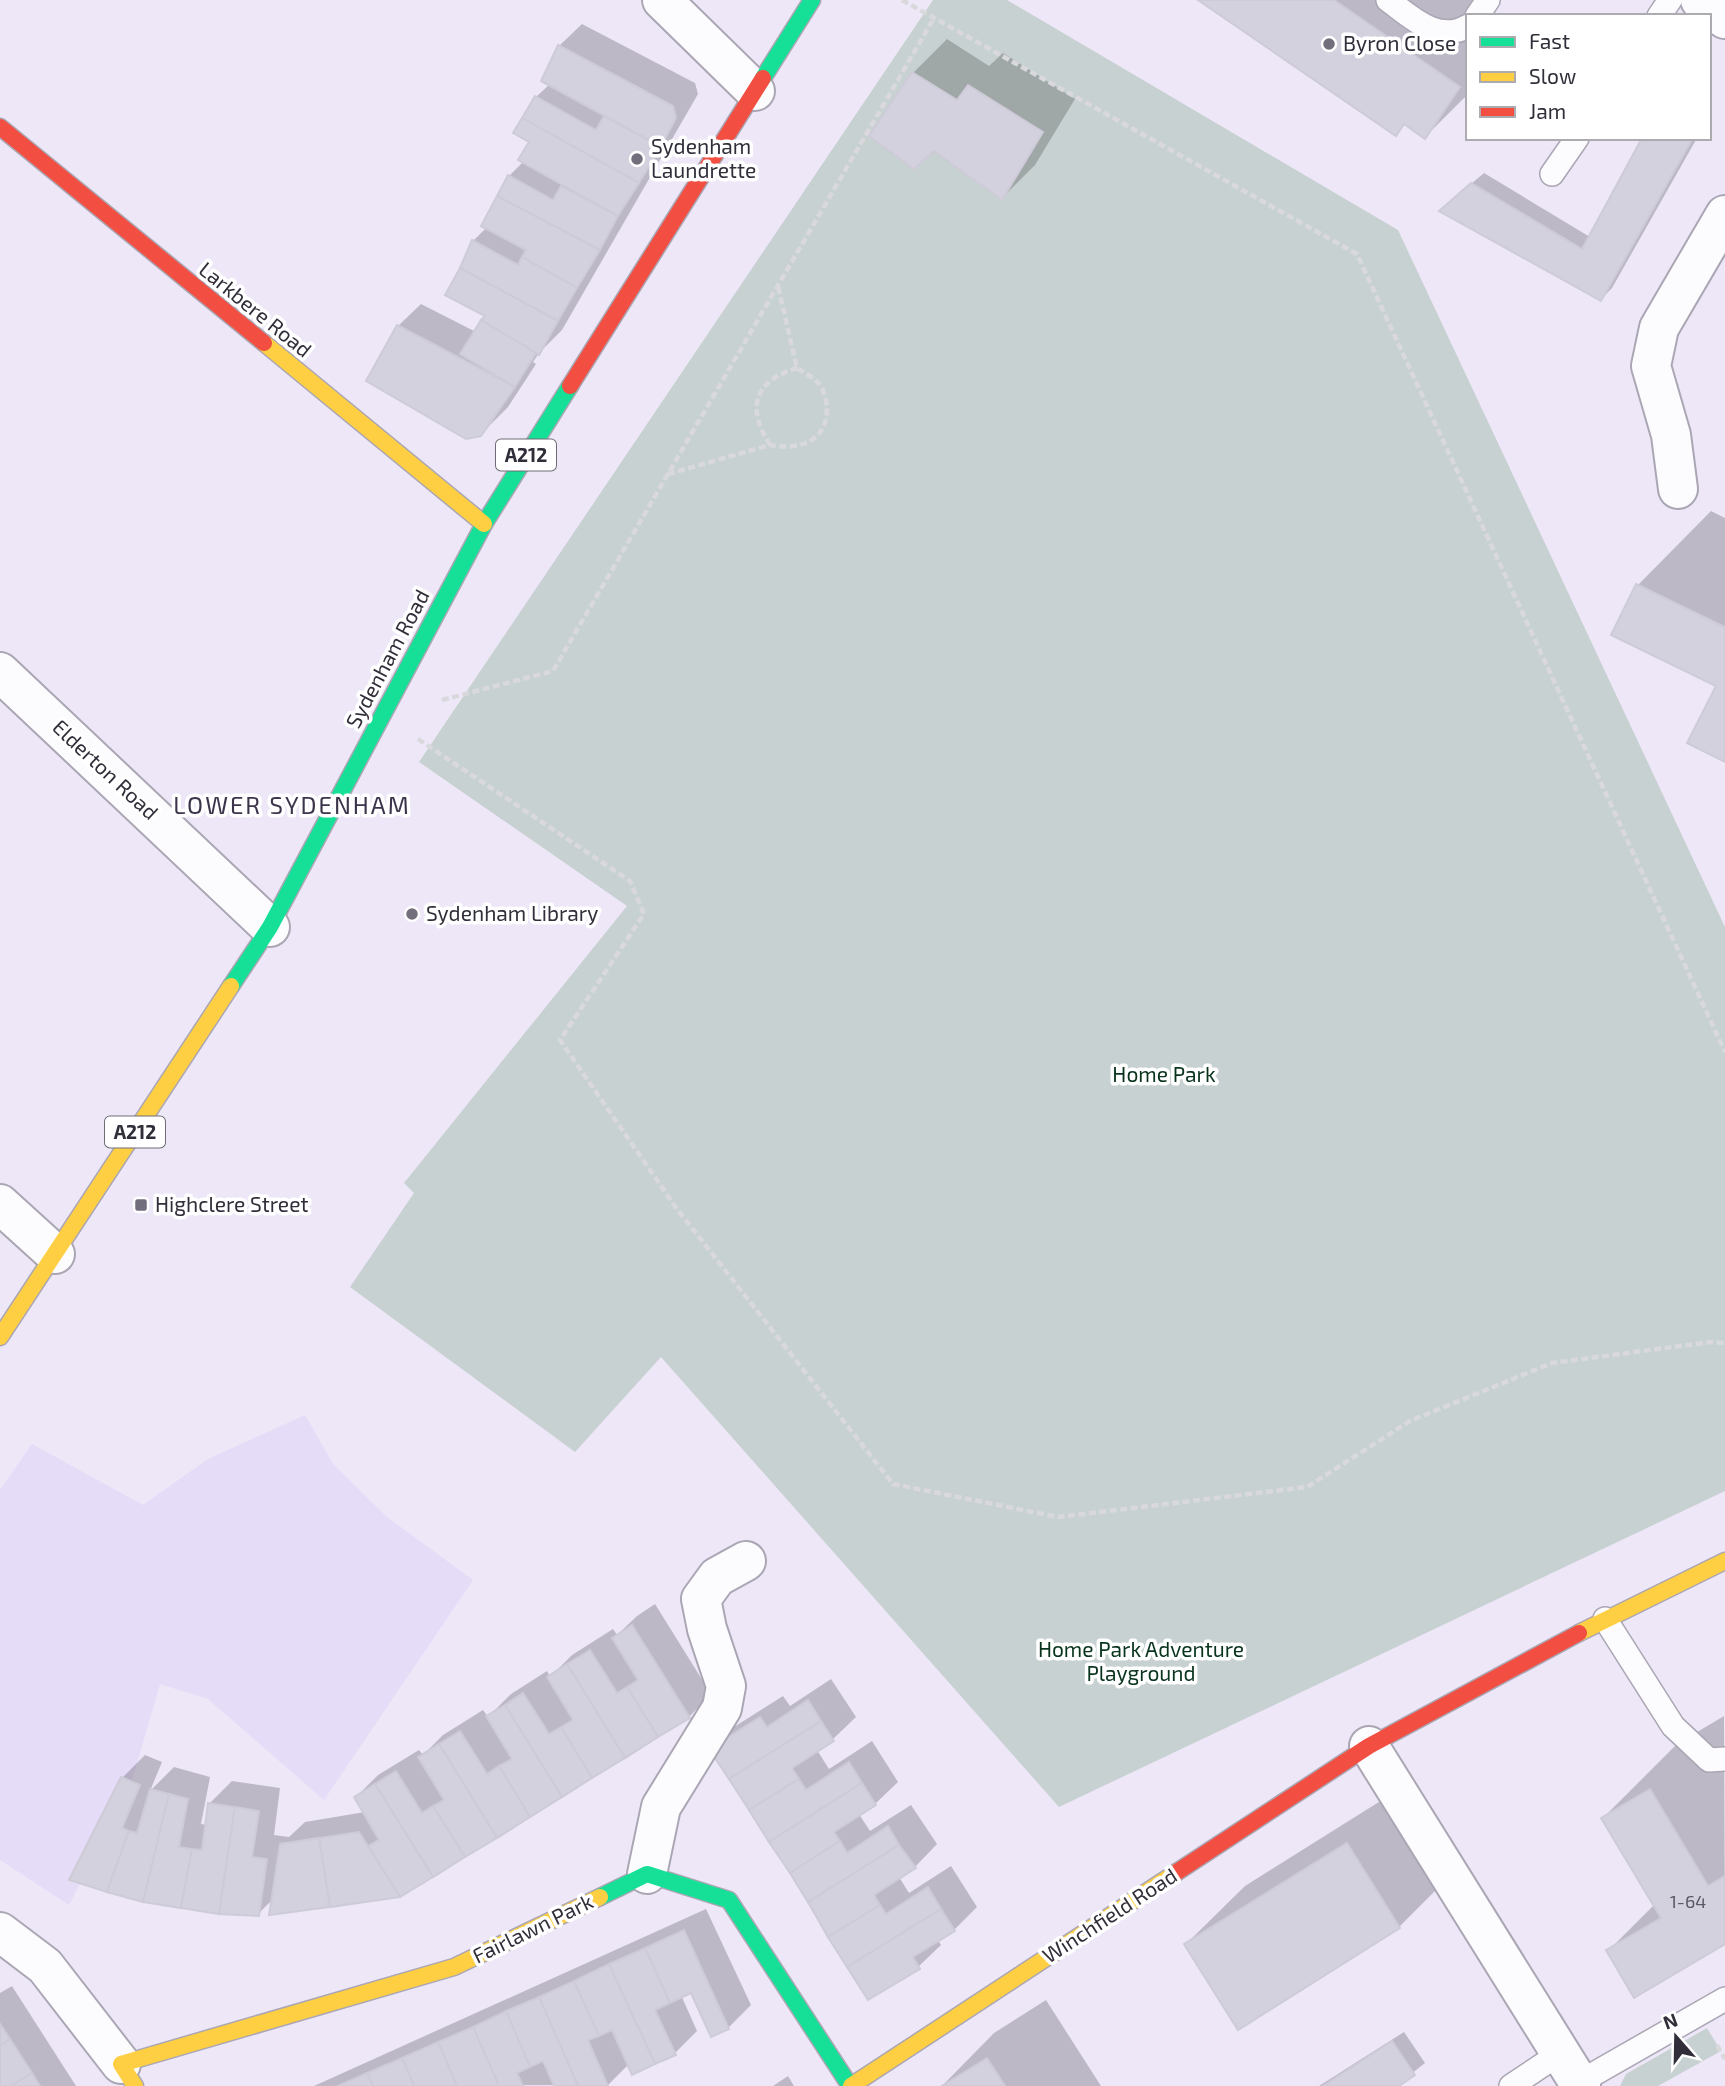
<svg xmlns="http://www.w3.org/2000/svg" width="1725" height="2086" viewBox="0 0 1725 2086" font-family="'Exo 2',sans-serif">
  <style>
    .built { fill: #e5dcf7 }
    .green { fill: #c8d1d1 }
    .shadow { fill: #0003 }
    .building { fill: #d4d1de; stroke: #cecbd8; stroke-width: 2 }
    .lines { fill: none; stroke-linecap: round; stroke-linejoin: round }
    .lane-casing { stroke: #aaa6b3; stroke-width: 26 }
    .street-casing { stroke: #aaa6b3; stroke-width: 42 }
    .fast-casing { stroke: #aaa6b3; stroke-width: 19 }
    .slow-casing { stroke: #aaa6b3; stroke-width: 19 }
    .jam-casing { stroke: #aaa6b3; stroke-width: 19 }
    .path { stroke: #d9d9dd; stroke-width: 4.5; stroke-dasharray: 7 3.5; stroke-linecap: butt }
    .lane { stroke: #fcfbfe; stroke-width: 23 }
    .street { stroke: #fcfbfe; stroke-width: 38 }
    .fast { stroke: #16e098; stroke-width: 16 }
    .slow { stroke: #ffcf43; stroke-width: 16 }
    .jam { stroke: #f24e42; stroke-width: 16 }
    .poi-dot { fill: #736e7c; stroke: #fff; stroke-width: 2.5 }
    .labels { text-anchor: middle; stroke-width: 7; stroke-linejoin: round; paint-order: stroke }
    .number-label { font-size: 18px; fill: #5c5864 }
    .shield { fill: #fff; stroke: #6f6c74; stroke-width: 2 }
    .shield-label { font-size: 19px; font-weight: bold; fill: #312d39 }
    .poi-label { font-size: 21px; fill: #312d39; stroke: #fff; text-anchor: start }
    .street-label { font-size: 21px; fill: #312d39; stroke: #fff }
    .park-label { font-size: 21px; fill: #08331c; stroke: #fff }
    .quarter-label { font-size: 24px; letter-spacing: 2px; fill: #3c344b; stroke: #fff }
  </style>
  <rect width="100%" height="100%" fill="#ede7f8"/>
  <polygon class="built" points="305,1415 333,1464 387,1517 473,1580 324,1800 208,1699 160,1684 133,1777 69,1905 0,1860 0,1490 32,1444 143,1505 208,1459"/>
  <g class="green">
    <polygon points="933,0 1007,0 1398,230 1725,927 1725,1491 1059,1807 661,1357 575,1452 350,1287 414,1193 404,1183 627,906 419,762"/>
    <polygon points="1707,2028 1721,2051 1658,2086 1620,2086 1626,2074"/>
  </g>
  <g class="shadow">
    <polygon points="1201,0 1478,0 1500,16 1468,16 1468,94 1425,137 1406,123 1395,134"/>
    <polygon points="582,24 695,83 698,94 562,330 539,353 533,362 536,364 508,407 485,430 473,438 466,437 398,326 421,304 476,332 488,316 447,294 473,241 487,227 509,176 524,161 531,142 536,97 550,84 559,46"/>
    <polygon points="947,39 989,66 1003,53 1075,99 1035,165 1002,198 933,149 871,135 913,73"/>
    <polygon points="1644,138 1697,138 1612,288 1601,299 1452,200 1484,173 1590,237"/>
    <polygon points="1711,511 1725,518 1725,760 1718,685 1638,585"/>
    <polygon points="655,1604 711,1694 689,1717 399,1896 271,1913 274,1898 258,1914 72,1879 122,1778 145,1755 162,1762 150,1791 174,1767 210,1777 201,1824 207,1825 209,1804 232,1781 280,1788 274,1835 289,1837 305,1822 365,1812 356,1797 378,1775 419,1750 423,1755 443,1735 483,1710 488,1717 511,1694 547,1671 550,1677 572,1655 613,1629 617,1635 637,1616"/>
    <polygon points="831,1679 856,1717 833,1739 817,1750 829,1769 872,1741 898,1782 875,1804 859,1814 870,1831 911,1805 937,1844 915,1867 899,1877 909,1893 951,1866 977,1907 954,1930 938,1940 941,1945 918,1967 868,1998 712,1749 734,1727 783,1696 790,1706"/>
    <polygon points="1724,1716 1725,1942 1608,1951 1655,1904 1603,1818 1677,1744"/>
    <polygon points="1406,1785 1458,1868 1399,1927 1186,1944 1245,1886"/>
    <polygon points="706,1909 751,2005 728,2028 712,2035 692,1990 681,1995 697,2031 675,2053 629,2064 608,2085 314,2086"/>
    <polygon points="12,1986 76,2086 0,2086 0,1993"/>
    <polygon points="1046,2000 1101,2086 942,2086 994,2033"/>
    <polygon points="1404,2032 1425,2063 1396,2086 1319,2086"/>
    <polygon points="788,2076 794,2086 773,2086"/>
  </g>
  <g class="building">
    <polygon points="1198,0 1334,0 1460,87 1425,139 1404,124 1396,136"/>
    <polygon points="558,45 673,106 676,118 661,147 541,81"/>
    <polygon points="912,72 957,100 968,85 1043,132 1002,200 934,151 914,169 869,136"/>
    <polygon points="535,96 596,130 604,116 661,147 639,183 522,118"/>
    <polygon points="522,118 639,183 618,216 518,160 529,142 513,133"/>
    <polygon points="1642,138 1693,138 1601,301 1439,211 1471,183 1582,249"/>
    <polygon points="508,175 553,200 561,186 618,216 600,250 497,196"/>
    <polygon points="497,196 600,250 577,288 522,257 526,250 481,226"/>
    <polygon points="472,240 518,265 522,257 577,288 558,321 460,268"/>
    <polygon points="460,268 558,321 539,355 481,320 485,316 445,295"/>
    <polygon points="481,320 536,353 515,387 460,354"/>
    <polygon points="397,325 515,387 481,436 466,439 366,381"/>
    <polygon points="1636,584 1725,627 1725,762 1687,743 1716,686 1611,635"/>
    <polygon points="632,1625 690,1718 658,1737 627,1687 638,1680 612,1638"/>
    <polygon points="590,1650 617,1693 627,1687 658,1737 625,1758 567,1664"/>
    <polygon points="567,1664 625,1758 592,1778 561,1727 573,1720 547,1677"/>
    <polygon points="523,1693 549,1734 561,1727 592,1778 562,1797 505,1705"/>
    <polygon points="808,1700 821,1721 729,1779 709,1749 760,1717 767,1727"/>
    <polygon points="505,1705 562,1797 530,1817 499,1766 512,1759 486,1716"/>
    <polygon points="821,1721 834,1741 792,1768 799,1779 749,1810 729,1779"/>
    <polygon points="460,1731 487,1774 499,1766 530,1817 497,1838 439,1744"/>
    <polygon points="439,1744 497,1838 465,1857 433,1806 444,1800 418,1757"/>
    <polygon points="849,1762 862,1783 769,1842 749,1810 799,1779 806,1790"/>
    <polygon points="396,1771 422,1813 433,1806 465,1857 433,1877 375,1784"/>
    <polygon points="121,1777 140,1785 122,1828 129,1831 107,1892 69,1880"/>
    <polygon points="862,1783 876,1805 834,1832 840,1841 790,1873 769,1842"/>
    <polygon points="375,1784 433,1877 400,1897 368,1846 379,1840 354,1797"/>
    <polygon points="150,1789 169,1794 143,1902 107,1892 129,1831 137,1833"/>
    <polygon points="1650,1789 1708,1886 1725,1876 1725,1944 1634,1998 1606,1950 1661,1918 1601,1818"/>
    <polygon points="169,1794 188,1799 179,1847 192,1849 181,1908 143,1902"/>
    <polygon points="208,1803 235,1807 219,1914 181,1908 192,1849 202,1850"/>
    <polygon points="235,1807 259,1811 252,1857 267,1859 259,1916 219,1914"/>
    <polygon points="888,1826 899,1845 808,1902 790,1873 840,1841 847,1853"/>
    <polygon points="359,1832 400,1897 330,1907 319,1838"/>
    <polygon points="319,1838 330,1907 269,1915 280,1844"/>
    <polygon points="1347,1843 1400,1928 1238,2030 1184,1944"/>
    <polygon points="899,1845 916,1868 874,1895 880,1905 828,1937 808,1902"/>
    <polygon points="928,1887 941,1909 847,1967 828,1937 880,1905 886,1914"/>
    <polygon points="941,1909 955,1931 913,1957 920,1969 868,2000 847,1967"/>
    <polygon points="684,1930 729,2029 711,2037 691,1993 670,2003 645,1948"/>
    <polygon points="645,1948 670,2003 655,2010 676,2055 655,2064 609,1964"/>
    <polygon points="609,1964 655,2064 632,2075 612,2030 599,2036 574,1981"/>
    <polygon points="574,1981 599,2036 588,2040 608,2086 578,2086 539,1997"/>
    <polygon points="539,1997 578,2086 554,2086 543,2061 530,2067 506,2011"/>
    <polygon points="506,2011 530,2067 517,2073 523,2086 499,2086 473,2027"/>
    <polygon points="0,2024 10,2039 0,2046"/>
    <polygon points="473,2027 499,2086 457,2086 438,2042"/>
    <polygon points="10,2039 32,2073 11,2086 0,2086 0,2046"/>
    <polygon points="1392,2041 1415,2075 1399,2086 1323,2086"/>
    <polygon points="438,2042 457,2086 414,2086 402,2058"/>
    <polygon points="402,2058 414,2086 373,2086 367,2073"/>
    <polygon points="987,2058 1005,2086 942,2086"/>
    <polygon points="32,2073 40,2086 11,2086"/>
    <polygon points="367,2073 373,2086 338,2086"/>
  </g>
  <g class="lines">
    <g class="lane-casing">
      <g id="lane">
        <path d="M1388 0C1411 17 1438 44 1468 26"/>
        <polyline points="1477,16 1488,0"/>
        <polyline points="1659,16 1670,0"/>
        <polyline points="1552,174 1577,138"/>
        <polyline points="1605,1619 1673,1726 1709,1760 1725,1759"/>
        <polyline points="1578,2083 1725,1999"/>
        <polyline points="1511,2086 1559,2054"/>
      </g>
    </g>
    <g class="street-casing">
      <g id="street">
        <polyline points="662,0 755,91"/>
        <polyline points="1700,0 1725,19"/>
        <polyline points="1678,489 1671,435 1651,366 1659,328 1725,215"/>
        <polyline points="0,672 270,927"/>
        <polyline points="0,1204 55,1254"/>
        <polyline points="1369,1746 1581,2086"/>
        <polyline points="647,1874 661,1807 722,1708 726,1686 707,1629 701,1599 717,1577 746,1561"/>
        <polyline points="0,1932 45,1966 121,2064"/>
      </g>
    </g>
    <g class="fast-casing">
      <g id="fast">
        <polyline points="763,78 812,0"/>
        <polyline points="231,986 270,927 484,524 570,386"/>
        <polyline points="600,1897 647,1874 729,1900 850,2086"/>
      </g>
    </g>
    <g class="slow-casing">
      <g id="slow">
        <polyline points="264,343 484,524"/>
        <polyline points="0,1337 231,986"/>
        <polyline points="1579,1633 1725,1561"/>
        <polyline points="135,2086 121,2064 454,1967 600,1897"/>
        <polyline points="851,2086 1177,1872"/>
      </g>
    </g>
    <g class="jam-casing">
      <g id="jam">
        <polyline points="0,127 264,343"/>
        <polyline points="570,386 763,78"/>
        <polyline points="1177,1872 1369,1746 1579,1633"/>
      </g>
    </g>
    <g class="path">
      <polyline points="902,0 1357,254 1725,1052"/>
      <path d="M770 445C746 407 754 381 797 368"/>
      <path d="M668 474 770 445C799 450 826 443 827 409 827 402 824 389 819 384 814 377 804 373 797 368L778 286"/>
      <polyline points="442,700 553,671 934,18"/>
      <polyline points="418,739 630,881 644,914 560,1040 677,1209 893,1484 1058,1517 1307,1487 1410,1421 1552,1363 1711,1342 1725,1343"/>
      <polyline points="1717,2045 1725,2059"/>
    </g>
    <use href="#lane" class="lane"/>
    <use href="#street" class="street"/>
    <use href="#fast" class="fast"/>
    <use href="#slow" class="slow"/>
    <use href="#jam" class="jam"/>
  </g>
  <g class="poi-dot">
    <circle cx="1329" cy="44" r="7"/>
    <circle cx="637" cy="159" r="7"/>
    <circle cx="412" cy="914" r="7"/>
    <rect x="134" y="1198" width="14" height="14" rx="3.5"/>
  </g>
  <g class="labels">
    <g class="number-label">
      <text x="1688" y="1908">1-64</text>
    </g>
    <g class="shield">
      <rect x="496" y="439.5" width="60" height="31" rx="5"/>
      <rect x="105" y="1116.5" width="60" height="31" rx="5"/>
    </g>
    <g class="shield-label">
      <text x="526" y="462">A212</text>
      <text x="135" y="1139">A212</text>
    </g>
    <g class="poi-label">
      <text x="1343" y="51">Byron Close</text>
      <text x="651" y="154">Sydenham<tspan x="651" dy="24">Laundrette</tspan></text>
      <text x="426" y="921">Sydenham Library</text>
      <text x="155" y="1212">Highclere Street</text>
    </g>
    <g class="street-label">
      <text transform="translate(255 310) rotate(39)" y="7">Larkbere Road</text>
      <text transform="translate(388 659) rotate(-62)" y="7">Sydenham Road</text>
      <text transform="translate(105 770) rotate(43)" y="7">Elderton Road</text>
      <text transform="translate(1110 1916) rotate(-33)" y="7">Winchfield Road</text>
      <text transform="translate(533 1929) rotate(-26)" y="7">Fairlawn Park</text>
    </g>
    <g class="park-label">
      <text x="1164" y="1082">Home Park</text>
      <text x="1141" y="1657">Home Park Adventure<tspan x="1141" dy="24">Playground</tspan></text>
    </g>
    <g class="quarter-label">
      <text x="292" y="814">LOWER SYDENHAM</text>
    </g>
  </g>
  <rect x="1466" y="14" width="245" height="126" fill="#ffffff" stroke="#adabb0" stroke-width="2"/>
  <rect x="1480" y="37" width="35" height="10" fill="#16e098" stroke="#adabb0" stroke-width="2"/>
  <text x="1529" y="49" font-size="21" fill="#312d39">Fast</text>
  <rect x="1480" y="72" width="35" height="10" fill="#ffcf43" stroke="#adabb0" stroke-width="2"/>
  <text x="1529" y="84" font-size="21" fill="#312d39">Slow</text>
  <rect x="1480" y="107" width="35" height="10" fill="#f24e42" stroke="#adabb0" stroke-width="2"/>
  <text x="1529" y="119" font-size="21" fill="#312d39">Jam</text>
  <g transform="translate(1676 2037) rotate(340)" stroke="#ffffff" stroke-width="5" paint-order="stroke">
  <path d="M0-5L12 26L0 18L-12 26Z" fill="#312d39"/>
  <text y="-10" font-size="19" font-weight="bold" text-anchor="middle" fill="#312d39">N</text>
  </g>
</svg>
